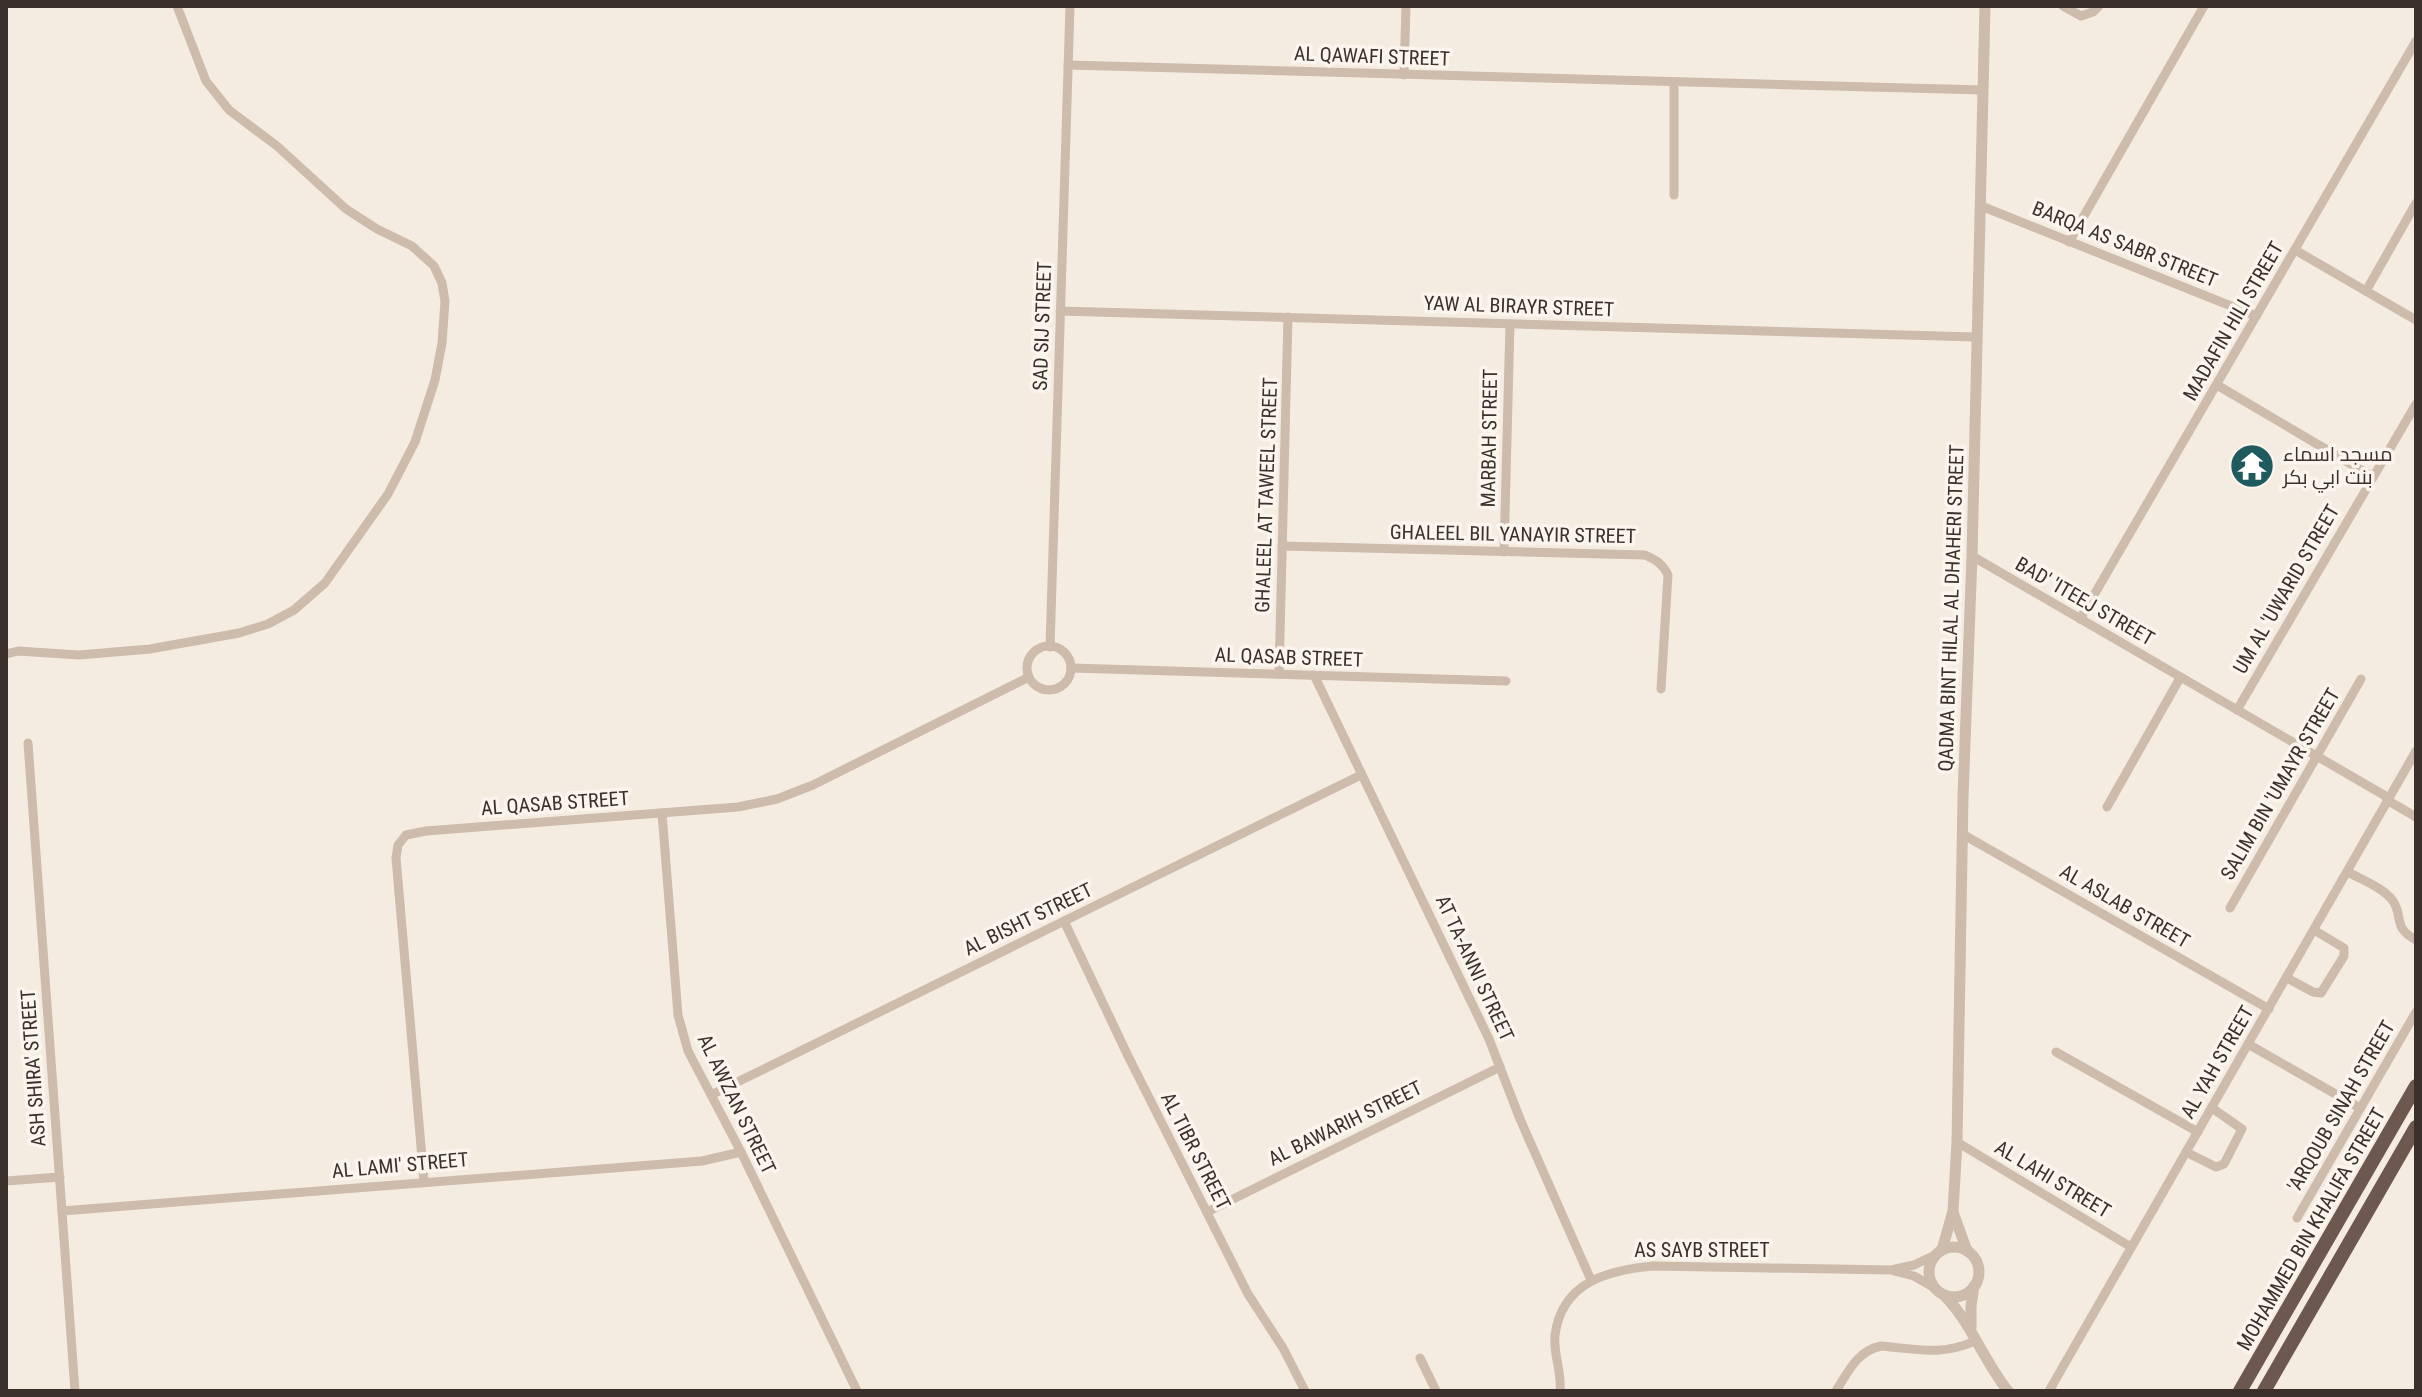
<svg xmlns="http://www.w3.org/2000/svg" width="2422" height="1397" viewBox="0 0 2422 1397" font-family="'Roboto Condensed',Cairo,sans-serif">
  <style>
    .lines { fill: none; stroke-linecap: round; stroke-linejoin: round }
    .minor { stroke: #cdbbac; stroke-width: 9 }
    .tertiary { stroke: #cdbbac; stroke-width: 11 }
    .trunk { stroke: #6c584f; stroke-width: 14 }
    .labels { text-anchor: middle; stroke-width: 7; stroke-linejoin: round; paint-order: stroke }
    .street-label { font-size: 20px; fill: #3b302b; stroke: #fbf5ee }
    .poi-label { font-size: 20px; fill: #3b302b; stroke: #fbf5ee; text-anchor: start }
  </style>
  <rect width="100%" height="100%" fill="#f4ebe1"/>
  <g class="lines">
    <g class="minor">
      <polyline points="2063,6 2081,16 2093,12 2099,6"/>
      <polyline points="1068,65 1982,90"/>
      <polyline points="1404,75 1406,6"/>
      <polyline points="1674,195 1674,83"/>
      <polyline points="1981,206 2256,316"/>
      <polyline points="2069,242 2204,6"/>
      <polyline points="2295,250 2416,320"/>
      <polyline points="2366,291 2416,203"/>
      <polyline points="1060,311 1976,337"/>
      <polyline points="2217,385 2373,477"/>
      <path d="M1282 546 1645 555C1656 560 1662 563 1668 575L1661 689"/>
      <polyline points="1504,552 1510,324"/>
      <polyline points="1972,556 2389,798"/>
      <polyline points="2080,619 2416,41"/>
      <circle cx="1049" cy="668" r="22"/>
      <polyline points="1050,647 1070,6"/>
      <polyline points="6,654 18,651 79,655 150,649 239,633 268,624 294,610 325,583 388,494 415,442 435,380 442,343 445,301 442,283 434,266 412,246 377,229 346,209 277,146 229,110 206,81 177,6"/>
      <polyline points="1071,668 1506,681"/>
      <polyline points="1279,674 1288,317"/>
      <polyline points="1314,675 1489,1039 1520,1119 1591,1280"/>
      <polyline points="2237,710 2416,404"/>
      <polyline points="28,743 75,1391"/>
      <polyline points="2387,800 2416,817"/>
      <polyline points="2107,807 2180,678"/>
      <polyline points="662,813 678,1015 688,1051 741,1152 857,1391"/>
      <polyline points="1964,835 2269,1009"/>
      <path d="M2348 872C2362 880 2384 888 2393 901 2404 918 2392 927 2416 940"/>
      <polyline points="2230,908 2361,679"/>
      <polyline points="1064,921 1128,1056 1248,1294 1283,1348 1305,1391"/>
      <polyline points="2287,978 2313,992 2321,993 2344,956 2344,948 2314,930"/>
      <polyline points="2248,1044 2360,1108"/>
      <polyline points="2056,1052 2198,1132"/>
      <polyline points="711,1095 1361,775"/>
      <polyline points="1957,1142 2131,1247"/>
      <polyline points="2186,1152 2216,1167 2224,1164 2242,1129 2212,1108"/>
      <polyline points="6,1181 60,1177"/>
      <polyline points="424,1181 396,858 398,845 406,835 426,831 738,807 777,799 813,785 1029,677"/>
      <polyline points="62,1211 702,1161 741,1152"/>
      <polyline points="1207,1212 1500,1067"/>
      <polyline points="2297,1218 2416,1012"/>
      <polyline points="1894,1271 1914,1276 1935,1288"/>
      <polyline points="1420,1358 1436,1391"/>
      <path d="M1560 1391C1562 1372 1553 1354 1555 1335 1562 1282 1608 1270 1653 1266L1891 1270 1914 1265 1935 1255"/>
      <path d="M1836 1391C1848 1372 1857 1351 1881 1346 1916 1349 1942 1356 1975 1341"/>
      <polyline points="2049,1391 2416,751"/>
    </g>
    <g class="tertiary">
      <polyline points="1953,1212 1967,1251"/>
      <circle cx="1954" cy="1272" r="25"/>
      <polyline points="1942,1250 1953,1211 1957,1142 1963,797 1972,556 1985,6"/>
      <path d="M1944 1295C1971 1322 1983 1360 2008 1391"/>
      <polyline points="1971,1328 1971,1306 1974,1286"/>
    </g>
    <g class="trunk">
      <polyline points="2240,1391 2416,1086"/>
      <polyline points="2264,1391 2416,1127"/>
    </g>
  </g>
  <defs>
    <g id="temple-disc" transform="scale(2.3)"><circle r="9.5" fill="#1f5a5e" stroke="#fbf5ee"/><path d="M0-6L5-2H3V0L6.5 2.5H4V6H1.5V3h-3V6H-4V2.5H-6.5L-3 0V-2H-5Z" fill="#fff"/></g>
  </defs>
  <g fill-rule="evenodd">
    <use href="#temple-disc" x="2252" y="466"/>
  </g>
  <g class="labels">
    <g class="street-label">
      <text transform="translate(1372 56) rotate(2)" y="7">AL QAWAFI STREET</text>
      <text transform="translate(2125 244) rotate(22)" y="7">BARQA AS SABR STREET</text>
      <text transform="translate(1519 306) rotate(2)" y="7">YAW AL BIRAYR STREET</text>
      <text transform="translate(2233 321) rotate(-60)" y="7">MADAFIN HILI STREET</text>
      <text transform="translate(1042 326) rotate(-88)" y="7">SAD SIJ STREET</text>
      <text transform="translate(1489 438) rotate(-89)" y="7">MARBAH STREET</text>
      <text transform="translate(1266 495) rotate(-88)" y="7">GHALEEL AT TAWEEL STREET</text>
      <text transform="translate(1513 534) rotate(1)" y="7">GHALEEL BIL YANAYIR STREET</text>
      <text transform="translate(2286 589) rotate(-60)" y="7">UM AL 'UWARID STREET</text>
      <text transform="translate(2085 601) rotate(30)" y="7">BAD' 'ITEEJ STREET</text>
      <text transform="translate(1951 608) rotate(-88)" y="7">QADMA BINT HILAL AL DHAHERI STREET</text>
      <text transform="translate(1289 657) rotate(2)" y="7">AL QASAB STREET</text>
      <text transform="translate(2280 784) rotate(-60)" y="7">SALIM BIN 'UMAYR STREET</text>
      <text transform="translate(555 803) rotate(-4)" y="7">AL QASAB STREET</text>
      <text transform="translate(2125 906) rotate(30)" y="7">AL ASLAB STREET</text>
      <text transform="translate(1028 919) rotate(-26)" y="7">AL BISHT STREET</text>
      <text transform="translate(1475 968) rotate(65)" y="7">AT TA-ANNI STREET</text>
      <text transform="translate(2217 1062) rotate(-60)" y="7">AL YAH STREET</text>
      <text transform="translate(33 1068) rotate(-94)" y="7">ASH SHIRA' STREET</text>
      <text transform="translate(737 1104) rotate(64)" y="7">AL AWZAN STREET</text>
      <text transform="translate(2341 1106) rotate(-60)" y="7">'ARQOUB SINAH STREET</text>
      <text transform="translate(1345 1123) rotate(-26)" y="7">AL BAWARIH STREET</text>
      <text transform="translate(1196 1151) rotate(63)" y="7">AL TIBR STREET</text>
      <text transform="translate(400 1165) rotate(-5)" y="7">AL LAMI' STREET</text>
      <text transform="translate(2053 1179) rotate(31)" y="7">AL LAHI STREET</text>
      <text transform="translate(2311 1229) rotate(-60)" y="7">MOHAMMED BIN KHALIFA STREET</text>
      <text x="1702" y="1257">AS SAYB STREET</text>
    </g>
    <g class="poi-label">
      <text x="2283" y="461">مسجد اسماء<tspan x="2283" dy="23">بنت ابي بكر</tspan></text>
    </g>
  </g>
  <rect width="2422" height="1397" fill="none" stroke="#3b302b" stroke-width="16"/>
</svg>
